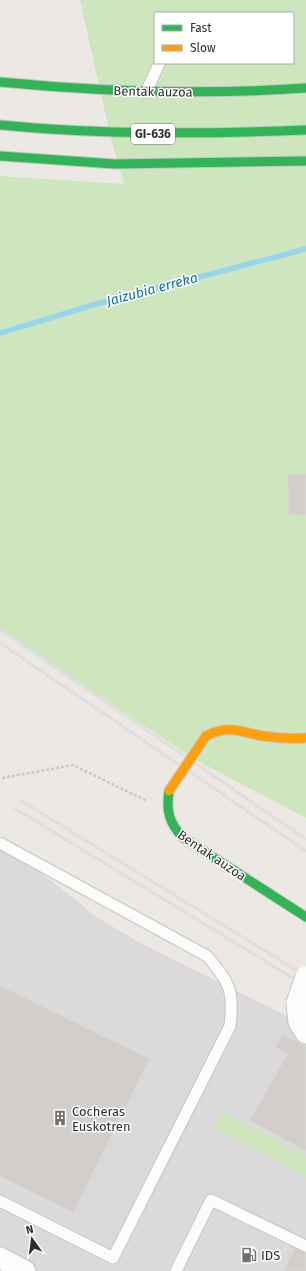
<svg xmlns="http://www.w3.org/2000/svg" width="306" height="1271" viewBox="0 0 306 1271" font-family="'Fira Sans',sans-serif">
  <style>
    .industrial { fill: #dcd9db }
    .green { fill: #cee6be; fill-rule: evenodd }
    .lines { fill: none; stroke-linecap: round; stroke-linejoin: round }
    .stream { stroke: #99d6ec; stroke-width: 5.5 }
    .building { fill: #d1cecb; stroke: #d7d4d0 }
    .lane-casing { stroke: #c5c4c5; stroke-width: 13 }
    .street-casing { stroke: #c5c4c5; stroke-width: 23 }
    .fast-casing { stroke: #c5c4c5; stroke-width: 11 }
    .slow-casing { stroke: #c5c4c5; stroke-width: 11 }
    .path { stroke: #c9c9c8; stroke-width: 2.5; stroke-dasharray: 3 2; stroke-linecap: butt }
    .lane { stroke: #fcfcfb; stroke-width: 11 }
    .street { stroke: #fcfcfb; stroke-width: 21 }
    .fast { stroke: #30b455; stroke-width: 9 }
    .slow { stroke: #ff9f0a; stroke-width: 9 }
    .rail { stroke: #dfdfe1; stroke-width: 3 }
    .street-bridge-casing { stroke: #c5c4c5; stroke-width: 23; stroke-linecap: butt }
    .slow-bridge-casing { stroke: #c5c4c5; stroke-width: 11; stroke-linecap: butt }
    .street-bridge { stroke: #fcfcfb; stroke-width: 21 }
    .slow-bridge { stroke: #ff9f0a; stroke-width: 9 }
    .labels { text-anchor: middle; stroke-width: 3; stroke-linejoin: round; paint-order: stroke }
    .shield { fill: #fff; stroke: #6d6d6d; stroke-width: 1 }
    .shield-label { font-size: 12px; font-weight: bold; fill: #2e2e2e }
    .street-label { font-size: 13px; fill: #2e2e2e; stroke: #fff }
    .poi-label { font-size: 13px; fill: #2e2e2e; stroke: #fff; text-anchor: start }
    .water-label { font-size: 14px; font-style: italic; fill: #0d6fa3; stroke: #fff }
  </style>
  <rect width="100%" height="100%" fill="#ece8e4"/>
  <polygon class="industrial" points="0,840 98,918 142,944 299,1022 306,1033 306,1271 0,1271"/>
  <g class="green">
    <path d="M80 0H306V818L194 759 0 630V176L124 184 112 143ZM155 13H293V63H155Z"/>
    <polygon points="223,1111 306,1157 306,1177 215,1128"/>
  </g>
  <g class="lines">
    <polyline class="stream" points="0,333 93,305 306,249"/>
  </g>
  <g class="building">
    <polygon points="306,474 306,515 289,515 288,475"/>
    <polygon points="0,986 149,1059 73,1212 0,1176"/>
    <polygon points="283,1035 306,1047 306,1151 250,1120 288,1054 275,1047"/>
    <polygon points="295,1248 306,1253 306,1271 284,1271"/>
  </g>
  <g class="lines">
    <g class="lane-casing">
      <g id="lane">
        <polyline points="146,92 159,64"/>
        <path d="M0 843 207 956C230 983 234 990 230 1026L113 1258 0 1201"/>
        <polyline points="176,1271 211,1200 306,1246"/>
      </g>
    </g>
    <g class="street-casing">
      <g id="street">
        <polyline points="297,1003 299,1022 306,1033"/>
        <polyline points="0,1258 25,1271"/>
      </g>
    </g>
    <g class="fast-casing">
      <g id="fast">
        <path d="M0 82C102 92 204 95 306 88"/>
        <path d="M0 125C102 135 204 134 306 130"/>
        <polyline points="0,156 115,164 306,161"/>
        <path d="M169 791C166 811 169 822 182 837L306 917"/>
      </g>
    </g>
    <g class="slow-casing">
      <path id="slow" d="M206 736C229 724 240 732 263 736 277 738 292 739 306 738"/>
    </g>
    <polyline class="path" points="2,778 73,765 147,801"/>
    <use href="#lane" class="lane"/>
    <use href="#street" class="street"/>
    <use href="#fast" class="fast"/>
    <use href="#slow" class="slow"/>
    <g class="rail">
      <polyline points="0,630 306,839"/>
      <polyline points="0,643 306,851"/>
      <polyline points="20,800 306,976"/>
      <polyline points="14,808 306,986"/>
    </g>
    <g class="street-bridge-casing">
      <polyline id="street-bridge" points="297,1003 306,977"/>
    </g>
    <g class="slow-bridge-casing">
      <polyline id="slow-bridge" points="169,791 206,736"/>
    </g>
    <use href="#street-bridge" class="street-bridge"/>
    <use href="#slow-bridge" class="slow-bridge"/>
  </g>
  <defs>
    <g id="building-bare" transform="scale(1.2)"><path d="M-4-6H4V6H1V3H-1V6H-4ZM-2.5-4.3h1.7v1.8h-1.7ZM.8-4.3h1.7v1.8H.8ZM-2.5-1h1.7V.8h-1.7ZM.8-1h1.7V.8H.8Z" fill="#706f6e" stroke="#fff" stroke-width="2.5" paint-order="stroke"/></g>
    <g id="fuel-bare" transform="scale(1.2)"><path d="M-5.5-6h7V0h2V4h1.3V-2.5L3-4.5l.8-.8L6-3V5H2.5V1h-1V6h-7ZM-4.2-4.7v3.2H.2V-4.7Z" fill="#706f6e" stroke="#fff" stroke-width="2.5" paint-order="stroke"/></g>
  </defs>
  <g fill-rule="evenodd">
    <use href="#building-bare" x="60" y="1118"/>
    <use href="#fuel-bare" x="249" y="1255"/>
  </g>
  <g class="labels">
    <rect class="shield" x="131" y="124" width="44" height="20" rx="3"/>
    <g class="shield-label">
      <text x="153" y="138">GI-636</text>
    </g>
    <g class="street-label">
      <text transform="translate(153 91) rotate(1)" y="5">Bentak auzoa</text>
      <text transform="translate(212 855) rotate(34)" y="5">Bentak auzoa</text>
    </g>
    <g class="poi-label">
      <text x="72" y="1116">Cocheras<tspan x="72" dy="15">Euskotren</tspan></text>
      <text x="261" y="1260">IDS</text>
    </g>
    <g class="water-label">
      <text transform="translate(152 289) rotate(-15)" y="5">Jaizubia erreka</text>
    </g>
  </g>
  <rect x="154" y="12" width="140" height="52" fill="#ffffff" stroke="#ababab"/>
  <rect x="162" y="25" width="20" height="6" fill="#30b455" stroke="#ababab"/>
  <text x="190" y="32" font-size="12" fill="#2e2e2e">Fast</text>
  <rect x="162" y="45" width="20" height="6" fill="#ff9f0a" stroke="#ababab"/>
  <text x="190" y="52" font-size="12" fill="#2e2e2e">Slow</text>
  <g transform="translate(32 1239) rotate(346)" stroke="#ffffff" stroke-width="3" paint-order="stroke">
  <path d="M0-3L7 15L0 10L-7 15Z" fill="#2e2e2e"/>
  <text y="-6" font-size="11" font-weight="bold" text-anchor="middle" fill="#2e2e2e">N</text>
  </g>
</svg>
